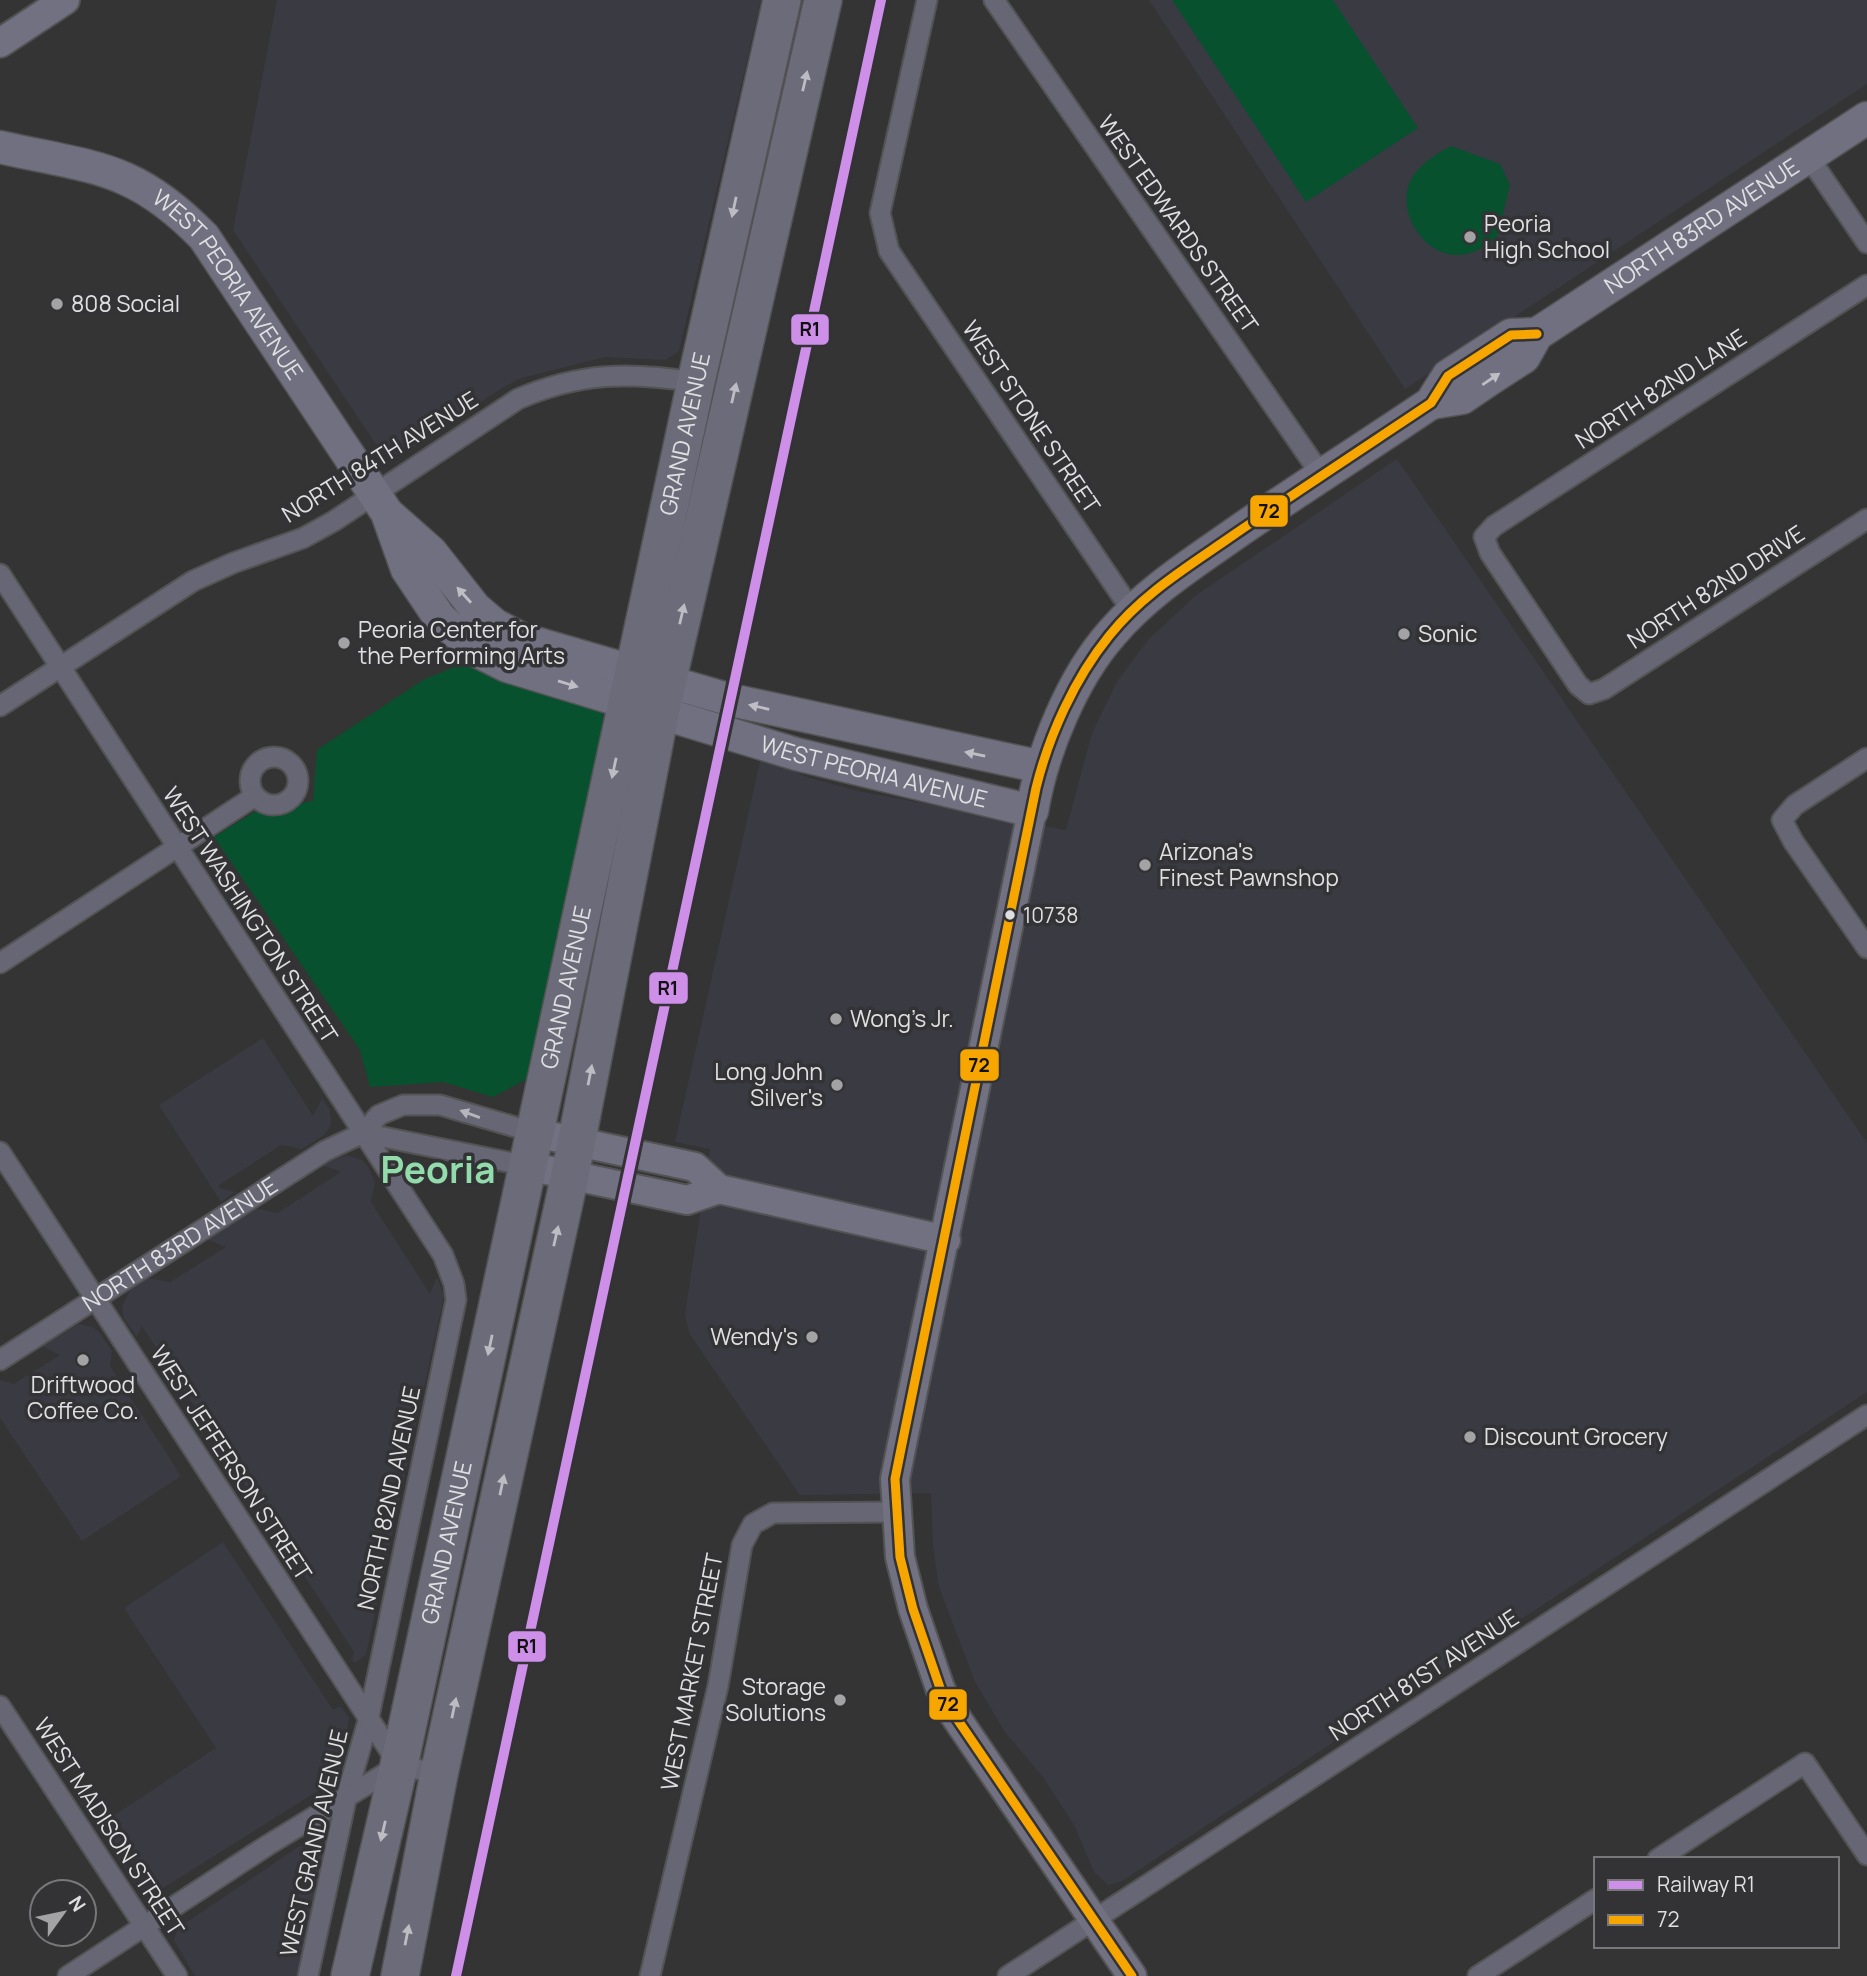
<svg xmlns="http://www.w3.org/2000/svg" width="1867" height="1976" viewBox="0 0 1867 1976" font-family="Manrope,sans-serif">
  <style>
    .built { fill: #3a3a43 }
    .green { fill: #07512f }
    .lines { fill: none; stroke-linecap: round; stroke-linejoin: round }
    .street-casing { stroke: #535354; stroke-width: 23 }
    .secondary-casing { stroke: #535354; stroke-width: 32 }
    .primary-casing { stroke: #535354; stroke-width: 35 }
    .highway-casing { stroke: #535354; stroke-width: 40 }
    .street { stroke: #666674; stroke-width: 19 }
    .secondary { stroke: #717182; stroke-width: 28 }
    .primary { stroke: #707080; stroke-width: 32 }
    .highway { stroke: #6b6b7a; stroke-width: 37 }
    .bus-1-casing { stroke: #333336; stroke-width: 14 }
    .bus-1 { stroke: #f7a600; stroke-width: 9 }
    .rail-1-casing { stroke: #333336; stroke-width: 16 }
    .rail-1 { stroke: #ce8fe9; stroke-width: 10 }
    .oneway { fill: #bcbcc2 }
    .oneway2 { fill: #bebec4 }
    .oneway3 { fill: #b5b5bb }
    .poi-dot { fill: #a3a3a5; stroke: #333336; stroke-width: 2.5 }
    .bus-dot { fill: #dfdfe1; stroke: #333336; stroke-width: 2.5 }
    .labels { text-anchor: middle; stroke-width: 7; stroke-linejoin: round; paint-order: stroke }
    .bus-label { font-size: 21px; fill: #dfdfe1; stroke: #333336; text-anchor: start }
    .street-label { font-size: 23px; fill: #dfdfe1; stroke: #333336 }
    .poi-label { font-size: 23px; fill: #dfdfe1; stroke: #333336; text-anchor: start }
    .town-label { font-size: 37px; font-weight: bold; fill: #92dcab; stroke: #333336 }
    .line-badge { stroke: #333336; stroke-width: 2.5 }
    .pale-badge-label { font-size: 19px; text-anchor: middle; font-weight: bold; fill: #111 }
  </style>
  <rect width="100%" height="100%" fill="#343435"/>
  <g class="built">
    <polygon points="277,0 761,0 679,351 666,360 605,357 521,378 502,388 403,454 383,455 233,230"/>
    <polygon points="1149,0 1867,0 1867,84 1405,389"/>
    <polygon points="1397,459 1867,1143 1867,1392 1122,1881 1108,1885 1094,1872 1075,1827 1043,1777 1005,1732 975,1682 939,1587 933,1546 931,1493 800,1495 689,1333 685,1314 710,1149 675,1142 761,757 807,777 858,791 1066,830 1092,733 1118,680 1148,640 1195,596"/>
    <polygon points="263,1038 313,1116 322,1099 330,1110 331,1126 324,1135 302,1149 281,1145 219,1185 219,1188 235,1192 221,1202 159,1105"/>
    <polygon points="346,1155 362,1160 369,1168 375,1183 371,1202 430,1294 437,1277 444,1296 366,1654 357,1662 352,1662 354,1652 142,1326 137,1337 124,1319 122,1307 130,1290 148,1278 170,1282 226,1247 206,1239 254,1208 278,1213 341,1172 322,1165"/>
    <polygon points="79,1324 92,1327 99,1332 112,1351 110,1366 181,1476 82,1541 0,1418 0,1380 14,1384 60,1355 42,1346"/>
    <polygon points="223,1542 333,1710 341,1706 349,1718 340,1770 335,1780 160,1890 145,1892 138,1887 98,1826 216,1748 124,1608"/>
    <polygon points="313,1837 321,1841 323,1851 296,1976 195,1976 174,1940 178,1928"/>
  </g>
  <g class="green">
    <polygon points="1172,0 1333,0 1418,128 1306,202"/>
    <path d="M1451 146 1500 164 1510 185 1497 238C1485 246 1473 255 1458 255 1422 256 1393 207 1413 176 1423 162 1436 154 1451 146Z"/>
    <polygon points="464,663 574,698 602,711 605,731 534,1075 493,1097 443,1082 370,1087 360,1050 214,837 254,812 313,801 317,750 423,680"/>
  </g>
  <g class="lines">
    <g class="street-casing">
      <g id="street">
        <polyline points="927,0 880,213 889,251 1132,611"/>
        <polyline points="994,0 1322,476"/>
        <polyline points="1808,156 1867,243"/>
        <polyline points="1867,285 1494,526 1484,537 1490,553 1578,685 1589,694 1604,689 1867,519"/>
        <polyline points="0,574 443,1255 454,1284 456,1300 368,1721 347,1795 308,1976"/>
        <path d="M0 706 193 581 233 563 303 538 334 521 518 399C581 372 629 372 696 382"/>
        <circle cx="274" cy="781" r="24"/>
        <polyline points="1867,758 1795,805 1782,820 1793,841 1867,948"/>
        <polyline points="0,963 255,796"/>
        <polyline points="363,1133 528,1166"/>
        <polyline points="0,1152 399,1765 439,1774"/>
        <path id="s1" d="M0 1360 325 1151 363 1133 379 1115 403 1105H440L536 1133"/>
        <polyline points="0,1706 177,1976"/>
        <polyline points="1658,1859 1805,1763 1867,1855"/>
        <polyline points="68,1976 268,1845 399,1765"/>
        <polyline points="650,1976 718,1686 742,1545 753,1524 773,1513 897,1512"/>
        <polyline points="1008,1976 1867,1415"/>
        <polyline points="1478,1976 1596,1899"/>
      </g>
    </g>
    <g class="secondary-casing">
      <g id="secondary">
        <polyline points="0,43 65,0"/>
        <polyline points="1032,811 901,1449 895,1479 900,1557 913,1609 940,1688 951,1710 1132,1976"/>
        <polyline points="536,1133 695,1167 719,1189 946,1240"/>
        <polyline points="528,1166 687,1200 719,1189"/>
      </g>
    </g>
    <g class="primary-casing">
      <g id="primary">
        <path id="s2" d="M0 147C93 168 134 165 204 237L387 513 407 569 439 617 475 650 507 666 796 754 1032 811C1042 752 1072 678 1112 633 1148 591 1195 562 1240 530 1303 487 1367 446 1431 403L1448 376 1511 335 1537 334"/>
        <path id="s3" d="M1431 403 1462 398 1490 379 1524 357 1537 334 1867 118"/>
        <polyline points="388,514 431,552 475,608 495,625 522,639 731,700 1042,767"/>
      </g>
    </g>
    <g class="highway-casing">
      <g id="highway">
        <path id="s4" d="M350 1976 399 1765 696 382 782 0"/>
        <polyline points="400,1976 439,1774 570,1175 660,713 823,0"/>
      </g>
    </g>
    <use href="#street" class="street"/>
    <use href="#secondary" class="secondary"/>
    <use href="#primary" class="primary"/>
    <use href="#highway" class="highway"/>
    <g class="bus-1-casing">
      <path id="bus-1" d="M1132 1976 951 1710 940 1688 913 1609 900 1557 895 1479 901 1449 1036 788C1049 735 1075 678 1109 636 1142 594 1189 566 1232 536 1298 491 1365 447 1431 403L1448 376 1511 335 1537 334"/>
    </g>
    <use href="#bus-1" class="bus-1"/>
    <g class="rail-1-casing">
      <polyline id="rail-1" points="456,1976 881,0"/>
    </g>
    <use href="#rail-1" class="rail-1"/>
  </g>
  <defs><path id="oneway-solid" d="M-6-.8H1V-3.2L6.5 0L1 3.2V.8H-6Z" transform="scale(1.75)"/></defs>
  <g class="oneway">
    <use href="#oneway-solid" transform="translate(805 81) rotate(-77)"/>
    <use href="#oneway-solid" transform="translate(734 207) rotate(102)"/>
    <use href="#oneway-solid" transform="translate(734 393) rotate(-77)"/>
    <use href="#oneway-solid" transform="translate(682 614) rotate(-77)"/>
    <use href="#oneway-solid" transform="translate(614 768) rotate(102)"/>
    <use href="#oneway-solid" transform="translate(590 1075) rotate(-79)"/>
    <use href="#oneway-solid" transform="translate(556 1236) rotate(-77)"/>
    <use href="#oneway-solid" transform="translate(490 1345) rotate(102)"/>
    <use href="#oneway-solid" transform="translate(502 1485) rotate(-78)"/>
    <use href="#oneway-solid" transform="translate(454 1708) rotate(-78)"/>
    <use href="#oneway-solid" transform="translate(383 1831) rotate(103)"/>
    <use href="#oneway-solid" transform="translate(407 1935) rotate(-79)"/>
  </g>
  <g class="oneway2">
    <use href="#oneway-solid" transform="translate(1491 379) rotate(-34)"/>
    <use href="#oneway-solid" transform="translate(464 595) rotate(-132)"/>
    <use href="#oneway-solid" transform="translate(568 684) rotate(17)"/>
    <use href="#oneway-solid" transform="translate(759 707) rotate(-167)"/>
    <use href="#oneway-solid" transform="translate(975 754) rotate(-168)"/>
  </g>
  <use class="oneway3" href="#oneway-solid" transform="translate(470 1114) rotate(-160)"/>
  <g class="poi-dot">
    <circle cx="1470" cy="237" r="7"/>
    <circle cx="57" cy="304" r="7"/>
    <circle cx="1404" cy="634" r="7"/>
    <circle cx="344" cy="643" r="7"/>
    <circle cx="1145" cy="865" r="7"/>
    <circle cx="836" cy="1019" r="7"/>
    <circle cx="837" cy="1085" r="7"/>
    <circle cx="812" cy="1337" r="7"/>
    <circle cx="83" cy="1360" r="7"/>
    <circle cx="1470" cy="1437" r="7"/>
    <circle cx="840" cy="1700" r="7"/>
  </g>
  <circle class="bus-dot" cx="1010" cy="915" r="6"/>
  <g class="labels">
    <g class="bus-label">
      <text x="1023" y="923">10738</text>
    </g>
    <g class="street-label">
      <text transform="translate(1178 224) rotate(55)" y="8">WEST EDWARDS STREET</text>
      <text dy="8" stroke="none"><textPath href="#s3" startOffset="329">NORTH 83RD AVENUE</textPath></text>
      <text dy="8" stroke="none"><textPath href="#s2" startOffset="280">WEST PEORIA AVENUE</textPath></text>
      <text transform="translate(1661 389) rotate(-33)" y="8">NORTH 82ND LANE</text>
      <text transform="translate(1031 417) rotate(56)" y="8">WEST STONE STREET</text>
      <text dy="8" stroke="none"><textPath href="#s4" startOffset="1578">GRAND AVENUE</textPath></text>
      <text transform="translate(380 457) rotate(-32)" y="8">NORTH 84TH AVENUE</text>
      <text transform="translate(1716 587) rotate(-33)" y="8">NORTH 82ND DRIVE</text>
      <text dy="8" stroke="none"><textPath href="#s2" startOffset="1143">WEST PEORIA AVENUE</textPath></text>
      <text transform="translate(250 915) rotate(57)" y="8">WEST WASHINGTON STREET</text>
      <text dy="8" stroke="none"><textPath href="#s4" startOffset="1012">GRAND AVENUE</textPath></text>
      <text dy="8" stroke="none"><textPath href="#s1" startOffset="214">NORTH 83RD AVENUE</textPath></text>
      <text transform="translate(231 1463) rotate(57)" y="8">WEST JEFFERSON STREET</text>
      <text transform="translate(389 1498) rotate(-78)" y="8">NORTH 82ND AVENUE</text>
      <text dy="8" stroke="none"><textPath href="#s4" startOffset="444">GRAND AVENUE</textPath></text>
      <text transform="translate(692 1672) rotate(-79)" y="8">WEST MARKET STREET</text>
      <text transform="translate(1424 1675) rotate(-33)" y="8">NORTH 81ST AVENUE</text>
      <text transform="translate(109 1827) rotate(57)" y="8">WEST MADISON STREET</text>
      <text transform="translate(314 1843) rotate(-77)" y="8">WEST GRAND AVENUE</text>
    </g>
    <g class="poi-label">
      <text x="1484" y="232">Peoria<tspan x="1484" dy="26">High School</tspan></text>
      <text x="71" y="312">808 Social</text>
      <text x="358" y="638">Peoria Center for<tspan x="358" dy="26">the Performing Arts</tspan></text>
      <text x="1418" y="642">Sonic</text>
      <text x="1159" y="860">Arizona's<tspan x="1159" dy="26">Finest Pawnshop</tspan></text>
      <text x="850" y="1027">Wong's Jr.</text>
      <text x="823" y="1080" text-anchor="end">Long John<tspan x="823" dy="26">Silver's</tspan></text>
      <text x="798" y="1345" text-anchor="end">Wendy's</text>
      <text x="83" y="1393" text-anchor="middle">Driftwood<tspan x="83" dy="26">Coffee Co.</tspan></text>
      <text x="1484" y="1445">Discount Grocery</text>
      <text x="826" y="1695" text-anchor="end">Storage<tspan x="826" dy="26">Solutions</tspan></text>
    </g>
    <g class="town-label">
      <text x="438" y="1183">Peoria</text>
    </g>
  </g>
  <g class="line-badge">
    <rect x="790" y="313" width="40" height="33" rx="7" fill="#ce8fe9"/>
    <rect x="1249" y="494" width="40" height="34" rx="7" fill="#f7a600"/>
    <rect x="648" y="971" width="41" height="34" rx="7" fill="#ce8fe9"/>
    <rect x="959" y="1048" width="41" height="34" rx="7" fill="#f7a600"/>
    <rect x="507" y="1630" width="40" height="33" rx="7" fill="#ce8fe9"/>
    <rect x="928" y="1688" width="40" height="33" rx="7" fill="#f7a600"/>
  </g>
  <g class="pale-badge-label">
    <text x="810" y="336">R1</text>
    <text x="1269" y="518">72</text>
    <text x="668" y="995">R1</text>
    <text x="979" y="1072">72</text>
    <text x="527" y="1653">R1</text>
    <text x="948" y="1711">72</text>
  </g>
  <rect x="1594" y="1857" width="245" height="91" fill="#333336" stroke="#78787a" stroke-width="2"/>
  <rect x="1608" y="1880" width="35" height="10" fill="#ce8fe9" stroke="#78787a" stroke-width="2"/>
  <text x="1657" y="1892" font-size="21" fill="#dfdfe1">Railway R1</text>
  <rect x="1608" y="1915" width="35" height="10" fill="#f7a600" stroke="#78787a" stroke-width="2"/>
  <text x="1657" y="1927" font-size="21" fill="#dfdfe1">72</text>
  <g transform="translate(63 1913) rotate(57)"><circle r="33" fill="#333336" stroke="#78787a" stroke-width="2"/>
  <path d="M0-5L12 26L0 18L-12 26Z" fill="#a3a3a5"/>
  <text y="-10" font-size="19" font-weight="bold" text-anchor="middle" fill="#dfdfe1">N</text>
  </g>
</svg>
